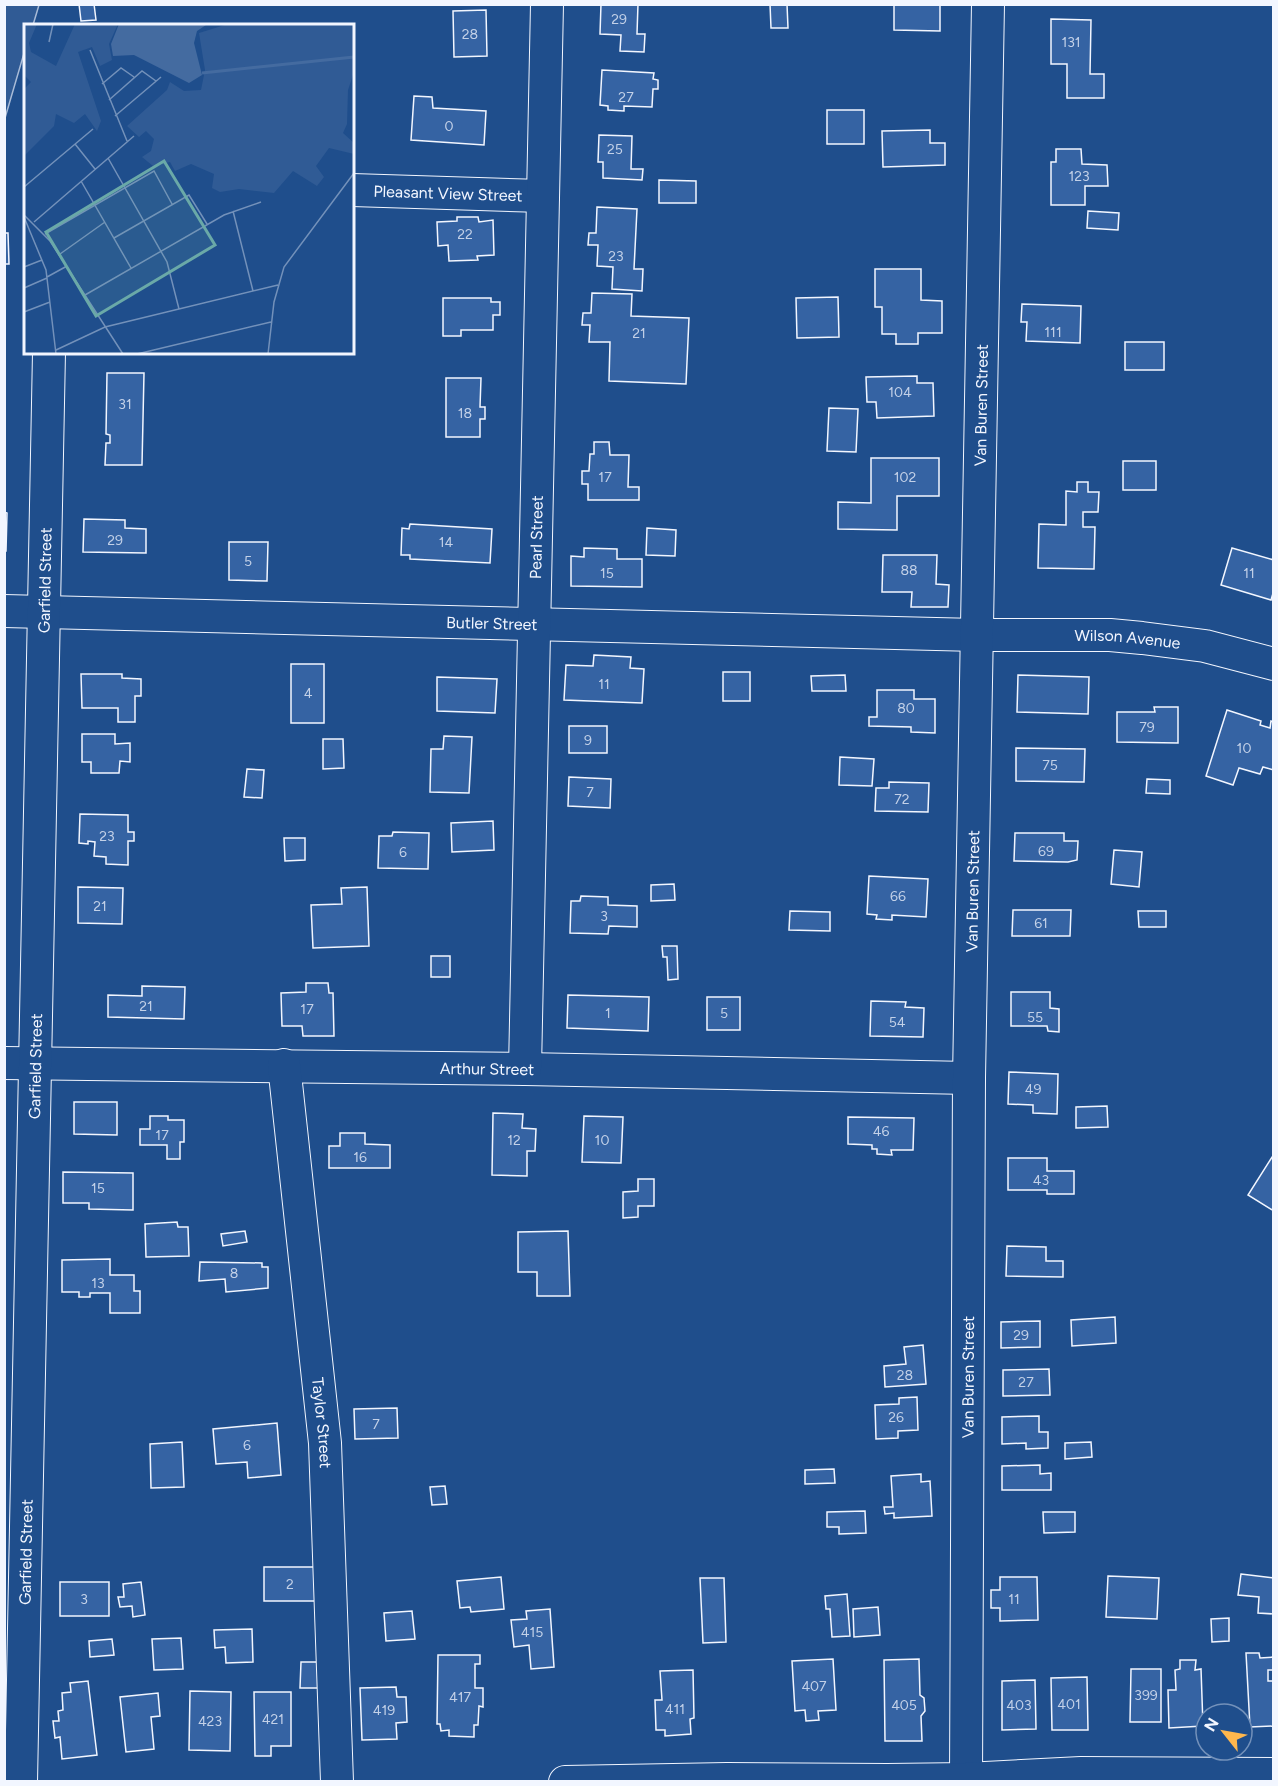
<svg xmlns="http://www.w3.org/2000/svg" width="1278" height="1786" viewBox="0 0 1278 1786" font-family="Figtree,sans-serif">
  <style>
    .built { fill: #305b95; stroke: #a8bbd7; stroke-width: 1.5 }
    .building { fill: #3563a3; stroke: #f2f6ff; stroke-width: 1.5 }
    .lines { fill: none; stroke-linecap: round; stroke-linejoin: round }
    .minor-casing { stroke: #f2f6ff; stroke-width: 34 }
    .minor { stroke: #1f4e8c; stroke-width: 32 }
    .labels { text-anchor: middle; stroke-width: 4.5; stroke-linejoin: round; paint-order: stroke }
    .number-label { font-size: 14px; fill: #c3d1e8 }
    .street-label { font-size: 16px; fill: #f2f6ff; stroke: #1f4e8c }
    .inset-river { fill: none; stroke: #446ba0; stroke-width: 3 }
    .inset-road { fill: none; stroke: #7391ba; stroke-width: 1.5 }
    .view { fill: #6aa9a8; fill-opacity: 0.15; stroke: #6aa9a8; stroke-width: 3 }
    .inset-edge { fill: none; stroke: #f2f6ff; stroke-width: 3 }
  </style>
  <rect width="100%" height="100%" fill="#1f4e8c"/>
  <polygon class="built" points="5,4 39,5 33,25 26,26 25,50 5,118"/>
  <g class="building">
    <polygon points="79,4 94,4 96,20 81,21"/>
    <polygon points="601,4 638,4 637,34 645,34 644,52 620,51 621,35 600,34"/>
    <polygon points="770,4 787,4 788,28 771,28"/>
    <polygon points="894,4 940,4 940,31 894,30"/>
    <polygon points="486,10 487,56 454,57 453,11"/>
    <polygon points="1051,19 1091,20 1090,74 1104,74 1104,98 1067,98 1067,64 1051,64"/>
    <polygon points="602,70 654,73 653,79 658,80 658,89 653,89 652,107 624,106 624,111 608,110 608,106 600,105"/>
    <polygon points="414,96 432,97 433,108 486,111 484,145 411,140"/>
    <rect x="827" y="110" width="37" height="34"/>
    <polygon points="930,130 930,143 945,143 945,165 883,167 882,131"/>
    <polygon points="599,135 632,136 631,169 643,169 642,180 603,178 603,162 598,162"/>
    <polygon points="1056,149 1081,149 1082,164 1107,165 1108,186 1085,186 1085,205 1051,205 1051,162 1056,162"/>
    <polygon points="659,180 696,181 696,203 659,203"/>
    <polygon points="597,207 637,209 634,269 643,269 642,291 612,289 613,267 597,266 598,245 588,245 589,233 596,233"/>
    <polygon points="1088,211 1119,213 1118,230 1087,228"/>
    <polygon points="457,217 478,217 479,222 493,220 494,255 477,256 478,260 449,261 448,245 438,246 437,222 457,221"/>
    <polygon points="4,233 8,233 9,264 4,264"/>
    <polygon points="875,269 921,269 921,300 942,301 942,333 918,333 918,344 896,344 896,334 882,334 882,307 875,307"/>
    <polygon points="592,293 632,294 631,316 689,318 686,384 609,381 610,342 589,342 590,325 582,325 583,313 591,313"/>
    <polygon points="838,297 839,337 797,338 796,298"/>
    <polygon points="443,298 491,298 491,302 500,302 500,315 493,315 493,330 461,330 461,336 443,336"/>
    <polygon points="1022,304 1081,306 1080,343 1026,341 1027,322 1021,322"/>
    <rect x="1125" y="342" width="39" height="28"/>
    <polygon points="107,373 144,373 142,465 105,465 106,443 110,443 110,435 106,434"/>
    <polygon points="917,376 917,383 933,383 934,416 877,418 876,402 867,402 866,377"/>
    <polygon points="446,378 481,378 480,407 485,407 485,419 480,419 480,437 446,437"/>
    <polygon points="829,408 858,409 856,452 827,451"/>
    <polygon points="594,442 609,442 610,455 629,455 628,487 639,487 639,500 588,500 588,484 582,484 582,471 589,471 590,454 594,454"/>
    <polygon points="871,458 939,458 939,496 897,496 897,530 838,529 838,502 871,503"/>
    <rect x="1123" y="461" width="33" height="29"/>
    <polygon points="1077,482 1088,482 1088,492 1099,492 1098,512 1083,512 1083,527 1095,527 1094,569 1038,568 1039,524 1066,525 1066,491 1077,492"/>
    <polygon points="4,512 7,513 6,551 4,551"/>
    <polygon points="84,519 125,520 125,528 146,529 146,553 83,552"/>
    <polygon points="410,524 492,529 490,563 410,559 410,555 401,555 402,528 409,529"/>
    <polygon points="647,528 676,530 675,556 646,555"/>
    <polygon points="229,542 268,542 267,581 229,580"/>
    <polygon points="584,548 617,549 617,559 642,559 642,587 571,586 571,556 584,557"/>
    <polygon points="1232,548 1274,560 1274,590 1271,600 1221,585"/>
    <polygon points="883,555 937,555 936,584 949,585 948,607 911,607 912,592 882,592"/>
    <polygon points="594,655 631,657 630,668 644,669 642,703 564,700 566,665 593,666"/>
    <rect x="291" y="664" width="33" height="59"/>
    <rect x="723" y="672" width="27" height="29"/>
    <polygon points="81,674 122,674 122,678 141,679 141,696 135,696 135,722 118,722 118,708 82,708"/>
    <polygon points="845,675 846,691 812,691 811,676"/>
    <polygon points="1018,675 1089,677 1088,714 1017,712"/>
    <polygon points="437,677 497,679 495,713 437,711"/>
    <polygon points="877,690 914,690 914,699 935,699 935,733 911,732 911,727 869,726 869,717 877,717"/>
    <polygon points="1154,707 1178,707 1178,743 1117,742 1117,712 1155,712"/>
    <polygon points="1227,710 1261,721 1260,725 1270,728 1271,721 1274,722 1274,770 1263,767 1260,774 1239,768 1233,785 1206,776"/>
    <rect x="569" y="726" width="38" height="27"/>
    <polygon points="82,734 115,734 115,744 130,743 130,762 120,761 119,773 91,773 91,762 82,762"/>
    <polygon points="444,736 472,737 469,793 430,792 431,749 443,749"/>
    <polygon points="323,739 343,739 344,768 323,769"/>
    <polygon points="1016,748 1085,749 1084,782 1016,781"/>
    <polygon points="840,757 874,759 872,786 839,785"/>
    <polygon points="247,769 264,770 262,798 244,797"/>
    <polygon points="569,777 611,779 610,808 568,806"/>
    <polygon points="1147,779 1170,780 1170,794 1146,793"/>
    <polygon points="889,782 929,783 928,812 875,811 876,788 889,788"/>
    <polygon points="80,814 128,815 128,832 134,832 134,841 128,841 128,865 106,864 106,857 94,856 95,842 88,841 88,844 79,843"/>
    <polygon points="493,821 494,850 452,852 451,823"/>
    <polygon points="393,832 429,833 428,869 378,868 379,836 392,836"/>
    <polygon points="1015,833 1064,833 1064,841 1078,841 1077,860 1068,862 1014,861"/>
    <polygon points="284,838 305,838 305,860 285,861"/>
    <polygon points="1114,850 1142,852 1139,887 1111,884"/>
    <polygon points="869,876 928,879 926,917 892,915 892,920 876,919 877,915 867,914"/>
    <polygon points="674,884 675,900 651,901 651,885"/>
    <polygon points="78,887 123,888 122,924 78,923"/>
    <polygon points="367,887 369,946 313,948 311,905 342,904 341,888"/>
    <polygon points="581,896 608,897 608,905 637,906 637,927 609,926 608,934 570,933 571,901 580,901"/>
    <polygon points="1013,910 1071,910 1070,936 1012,936"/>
    <polygon points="790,911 830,912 830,931 789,930"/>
    <polygon points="1138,911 1166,911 1166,927 1139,927"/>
    <polygon points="662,946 677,946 678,979 668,980 667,957 663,957"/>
    <rect x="431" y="956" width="19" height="21"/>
    <polygon points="306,983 328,983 329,993 333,993 334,1036 303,1036 302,1026 282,1026 281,993 306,992"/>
    <polygon points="142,986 185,987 184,1019 108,1017 108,995 142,996"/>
    <polygon points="1011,992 1050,992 1050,1008 1059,1009 1059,1032 1048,1031 1047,1026 1011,1026"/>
    <polygon points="568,995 649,997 648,1031 567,1028"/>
    <rect x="707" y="997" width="33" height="33"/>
    <polygon points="871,1001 906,1002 905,1007 924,1008 923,1037 870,1036"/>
    <polygon points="1009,1072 1058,1074 1057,1114 1033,1113 1033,1105 1008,1104"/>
    <polygon points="74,1102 117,1102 117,1135 74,1134"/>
    <polygon points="1107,1106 1108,1127 1076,1128 1076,1107"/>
    <polygon points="493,1113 523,1114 522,1128 536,1129 535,1151 527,1151 527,1176 492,1175"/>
    <polygon points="150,1116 168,1116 168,1120 184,1120 184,1142 180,1142 180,1159 167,1159 167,1145 140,1145 140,1129 150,1129"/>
    <polygon points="584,1116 623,1117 621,1163 582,1162"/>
    <polygon points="848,1117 914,1118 913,1150 891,1150 892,1155 877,1154 877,1149 872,1149 872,1145 848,1144"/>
    <polygon points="340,1133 365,1133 365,1144 390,1145 390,1168 329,1168 329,1146 340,1146"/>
    <polygon points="1274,1154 1274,1211 1248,1195"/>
    <polygon points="1008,1158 1047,1158 1047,1171 1074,1171 1074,1194 1047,1194 1047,1190 1008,1190"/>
    <polygon points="63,1172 133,1173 133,1210 89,1209 89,1203 63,1203"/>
    <polygon points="638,1179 654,1179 654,1206 638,1206 638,1217 623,1218 623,1192 638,1191"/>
    <polygon points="177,1222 178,1227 188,1227 189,1256 146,1257 145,1224"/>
    <polygon points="245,1231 247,1242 223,1246 221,1234"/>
    <polygon points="568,1231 570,1296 537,1296 537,1272 518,1272 518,1232"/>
    <polygon points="1007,1246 1046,1247 1046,1261 1063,1261 1063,1277 1006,1276"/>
    <polygon points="110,1259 110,1275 134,1275 134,1291 140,1291 140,1313 110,1313 110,1293 90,1293 90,1297 79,1297 79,1292 62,1292 62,1260"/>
    <polygon points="200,1262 262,1263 262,1267 268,1267 268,1288 226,1292 225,1279 199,1281"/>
    <polygon points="1115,1317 1116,1343 1072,1346 1071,1320"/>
    <polygon points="1040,1321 1040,1347 1001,1348 1001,1322"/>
    <polygon points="923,1345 926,1384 885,1387 884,1366 906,1364 904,1347"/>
    <polygon points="1049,1369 1050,1395 1003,1396 1003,1370"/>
    <polygon points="917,1397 918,1430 898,1431 898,1438 876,1439 875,1405 899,1404 899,1398"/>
    <polygon points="397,1408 398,1438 355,1439 354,1409"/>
    <polygon points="1039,1416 1039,1432 1048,1432 1048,1448 1026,1449 1026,1443 1002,1444 1002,1417"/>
    <polygon points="277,1423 281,1475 248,1478 247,1462 216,1464 213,1429"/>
    <polygon points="182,1442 184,1487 151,1488 150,1444"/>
    <polygon points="1091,1442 1092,1457 1065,1459 1065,1443"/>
    <polygon points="1040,1465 1040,1474 1051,1473 1051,1490 1002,1490 1002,1466"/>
    <polygon points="834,1469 835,1483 805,1484 805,1470"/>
    <polygon points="921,1474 921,1482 930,1481 932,1516 894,1518 894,1513 885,1514 884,1507 893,1507 891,1476"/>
    <polygon points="445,1486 447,1504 432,1505 430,1487"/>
    <polygon points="865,1511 866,1533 839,1534 839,1527 827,1527 827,1512"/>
    <polygon points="1043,1512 1075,1512 1075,1532 1044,1533"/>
    <polygon points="264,1567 316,1567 317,1601 264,1601"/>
    <polygon points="1241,1574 1274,1578 1274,1614 1258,1613 1259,1597 1238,1595"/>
    <polygon points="1108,1576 1159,1578 1157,1619 1106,1617"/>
    <polygon points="501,1577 504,1609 471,1612 470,1607 460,1608 457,1581"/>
    <polygon points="1000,1577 1037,1577 1038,1620 1000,1621 1000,1608 991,1608 991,1590 1000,1590"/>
    <polygon points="700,1578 724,1578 726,1642 703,1643"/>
    <rect x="60" y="1582" width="49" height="34"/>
    <polygon points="141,1582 145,1615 133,1617 132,1606 120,1607 118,1597 124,1597 123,1584"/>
    <polygon points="847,1594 850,1636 832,1637 830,1609 826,1609 825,1596"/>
    <polygon points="878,1607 880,1635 854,1637 853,1609"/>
    <polygon points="550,1609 554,1667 531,1669 529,1645 514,1647 511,1620 527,1619 526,1611"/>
    <polygon points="412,1611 415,1639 386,1641 384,1613"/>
    <polygon points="1229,1618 1229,1641 1212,1642 1211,1619"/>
    <polygon points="252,1629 253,1662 226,1663 225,1647 215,1648 214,1630"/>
    <polygon points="181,1638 183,1669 154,1670 152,1639"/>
    <polygon points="112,1639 114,1655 90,1657 89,1641"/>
    <polygon points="1246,1653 1259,1653 1260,1658 1274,1657 1274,1670 1268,1670 1268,1681 1274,1681 1274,1726 1250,1727"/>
    <polygon points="438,1655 480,1655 480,1664 475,1664 475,1688 483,1688 483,1707 479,1706 478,1725 474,1725 474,1737 449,1736 449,1730 441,1731 440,1724 437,1724"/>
    <polygon points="833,1659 836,1710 818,1711 819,1720 806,1721 805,1710 795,1711 792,1661"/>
    <polygon points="919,1659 920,1695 924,1698 925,1711 921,1716 922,1741 885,1741 884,1660"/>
    <polygon points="1180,1660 1196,1660 1195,1670 1201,1669 1203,1726 1169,1728 1168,1690 1176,1690 1175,1670 1180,1669"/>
    <polygon points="301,1662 321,1662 320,1688 300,1688"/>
    <polygon points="1131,1669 1161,1669 1161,1722 1130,1722"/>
    <polygon points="693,1670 694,1718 690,1719 691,1734 665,1736 665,1730 656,1730 655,1700 662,1700 660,1671"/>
    <polygon points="1087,1677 1088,1730 1052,1730 1051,1678"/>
    <polygon points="1035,1680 1036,1729 1002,1730 1002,1681"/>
    <polygon points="88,1681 97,1755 62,1759 60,1737 55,1738 53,1721 59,1721 58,1711 63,1710 62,1693 71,1692 70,1683"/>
    <polygon points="396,1687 397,1697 406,1697 407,1722 396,1723 397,1739 362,1740 360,1688"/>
    <polygon points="190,1691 231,1692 230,1751 189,1750"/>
    <polygon points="254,1692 291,1692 291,1746 271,1746 271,1756 255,1756"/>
    <polygon points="158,1693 160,1716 151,1717 154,1749 126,1752 120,1697"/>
  </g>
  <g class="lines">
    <g class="minor-casing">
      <g id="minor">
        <path id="s1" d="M352 190 543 196"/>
        <path id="s2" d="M4 611 977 635H1110L1142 638 1205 646 1274 664"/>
        <path id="s3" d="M4 1063 525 1069 969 1078"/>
        <path id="s4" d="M284 1065 325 1443 337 1782"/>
        <path id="s5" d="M525 1069 547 4"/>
        <path id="s6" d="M966 1779 969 1078 988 4"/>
        <path id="s7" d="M21 1782 49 352"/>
        <polyline points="565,1782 727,1779 887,1780 966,1779 1081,1773 1274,1774"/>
      </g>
    </g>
    <use href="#minor" class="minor"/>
  </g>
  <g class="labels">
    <g class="number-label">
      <text x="619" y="24">29</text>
      <text x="470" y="39">28</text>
      <text x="1071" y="47">131</text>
      <text x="626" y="102">27</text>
      <text x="449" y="131">0</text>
      <text x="615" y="154">25</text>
      <text x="1079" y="181">123</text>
      <text x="465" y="239">22</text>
      <text x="616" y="261">23</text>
      <text x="1053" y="337">111</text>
      <text x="639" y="338">21</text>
      <text x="900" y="397">104</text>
      <text x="125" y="409">31</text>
      <text x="465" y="418">18</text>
      <text x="605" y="482">17</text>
      <text x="905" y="482">102</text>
      <text x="115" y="545">29</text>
      <text x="446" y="547">14</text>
      <text x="248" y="566">5</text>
      <text x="909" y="575">88</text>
      <text x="607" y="578">15</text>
      <text x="1249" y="578">11</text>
      <text x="604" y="689">11</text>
      <text x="308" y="698">4</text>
      <text x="906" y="713">80</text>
      <text x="1147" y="732">79</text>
      <text x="588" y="745">9</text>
      <text x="1244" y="753">10</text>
      <text x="1050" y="770">75</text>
      <text x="590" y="797">7</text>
      <text x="902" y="804">72</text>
      <text x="107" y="841">23</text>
      <text x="1046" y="856">69</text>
      <text x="403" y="857">6</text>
      <text x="898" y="901">66</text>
      <text x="100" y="911">21</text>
      <text x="604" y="921">3</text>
      <text x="1041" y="928">61</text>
      <text x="146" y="1011">21</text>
      <text x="307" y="1014">17</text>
      <text x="608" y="1018">1</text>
      <text x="724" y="1018">5</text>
      <text x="1035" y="1022">55</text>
      <text x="897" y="1027">54</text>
      <text x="1033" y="1094">49</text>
      <text x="881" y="1136">46</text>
      <text x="162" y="1140">17</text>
      <text x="514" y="1145">12</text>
      <text x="602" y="1145">10</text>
      <text x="360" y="1162">16</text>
      <text x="1041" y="1185">43</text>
      <text x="98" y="1193">15</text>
      <text x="234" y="1278">8</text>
      <text x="98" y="1288">13</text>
      <text x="1021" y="1340">29</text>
      <text x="905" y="1380">28</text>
      <text x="1026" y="1387">27</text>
      <text x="896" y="1422">26</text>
      <text x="376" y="1429">7</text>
      <text x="247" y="1450">6</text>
      <text x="290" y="1589">2</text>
      <text x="84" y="1604">3</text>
      <text x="1014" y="1604">11</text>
      <text x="532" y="1637">415</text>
      <text x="814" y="1691">407</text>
      <text x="1146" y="1700">399</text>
      <text x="460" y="1702">417</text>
      <text x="1069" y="1709">401</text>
      <text x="904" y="1710">405</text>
      <text x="1019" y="1710">403</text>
      <text x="675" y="1714">411</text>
      <text x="384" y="1715">419</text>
      <text x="273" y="1724">421</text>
      <text x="210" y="1726">423</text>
    </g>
    <g class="street-label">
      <text dy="6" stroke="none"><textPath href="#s1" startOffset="96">Pleasant View Street</textPath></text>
      <text dy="6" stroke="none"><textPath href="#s6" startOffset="1374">Van Buren Street</textPath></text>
      <text dy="6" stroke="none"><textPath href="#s5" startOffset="532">Pearl Street</textPath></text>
      <text dy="6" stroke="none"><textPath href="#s7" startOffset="1202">Garfield Street</textPath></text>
      <text dy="6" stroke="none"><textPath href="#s2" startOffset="488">Butler Street</textPath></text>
      <text dy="6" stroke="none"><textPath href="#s2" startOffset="1124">Wilson Avenue</textPath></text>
      <text dy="6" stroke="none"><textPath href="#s6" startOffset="888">Van Buren Street</textPath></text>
      <text dy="6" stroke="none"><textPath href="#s7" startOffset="716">Garfield Street</textPath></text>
      <text dy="6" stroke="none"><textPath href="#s3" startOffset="483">Arthur Street</textPath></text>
      <text dy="6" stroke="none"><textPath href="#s6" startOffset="402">Van Buren Street</textPath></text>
      <text dy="6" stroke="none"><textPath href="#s4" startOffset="360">Taylor Street</textPath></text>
      <text dy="6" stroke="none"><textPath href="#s7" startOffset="230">Garfield Street</textPath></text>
    </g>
  </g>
  <g transform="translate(24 24)">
    <rect width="330" height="330" fill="#1f4e8c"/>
    <path d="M0 0H13L5 19 7 28 32 42 51 0H94L85 20 88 36 76 42 68 23 54 28 77 97 73 107 61 90 50 99 32 90 30 102 0 132V65L7 58 0 51ZM204 0H330V48L324 66 323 100 319 109 330 119V130L305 124 292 142 300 153 293 162 269 147 250 169 215 165 196 168 188 164 190 150 167 140 151 147 146 138 129 142 118 133 127 127 130 115 122 107 115 113 103 102 143 66 146 58 160 67 177 66 181 46 175 9Z" fill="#305b95"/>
    <path d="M95 0H200L182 1 173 7 170 19 178 51 165 59 110 31 89 32 87 20Z" fill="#446ba0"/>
    <path class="inset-river" d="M178 49 330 33"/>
    <path class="inset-road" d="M25 18 29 0M66 26 103 117M78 60 97 44 110 53M85 76 118 47 132 57M91 92 137 53M51 120 71 145M84 134 143 238 155 285M57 157 107 244M0 163 69 105M209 187 229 267M0 191 26 217 99 330M0 193 22 246 32 330M10 198 110 112M21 210 130 147 148 180M90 214 165 171 183 200M36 230 81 198M0 243 18 236M23 253 43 242M0 264 23 254M61 271 200 191 237 178M0 288 26 278M32 326 81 303 254 261M113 330 247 298M244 330 250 278 260 243 330 149"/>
    <path class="view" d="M140 137 191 221 72 292 22 208Z"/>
    <rect width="330" height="330" class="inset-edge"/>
  </g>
  <rect width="1278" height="1786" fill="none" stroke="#f2f6ff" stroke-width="12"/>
  <g transform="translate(1224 1732) rotate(301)"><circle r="28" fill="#1f4e8c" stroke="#7391ba" stroke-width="1.5"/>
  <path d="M0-4.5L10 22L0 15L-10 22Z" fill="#ffb74d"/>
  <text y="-9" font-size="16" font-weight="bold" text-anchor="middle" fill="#f2f6ff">N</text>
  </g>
</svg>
